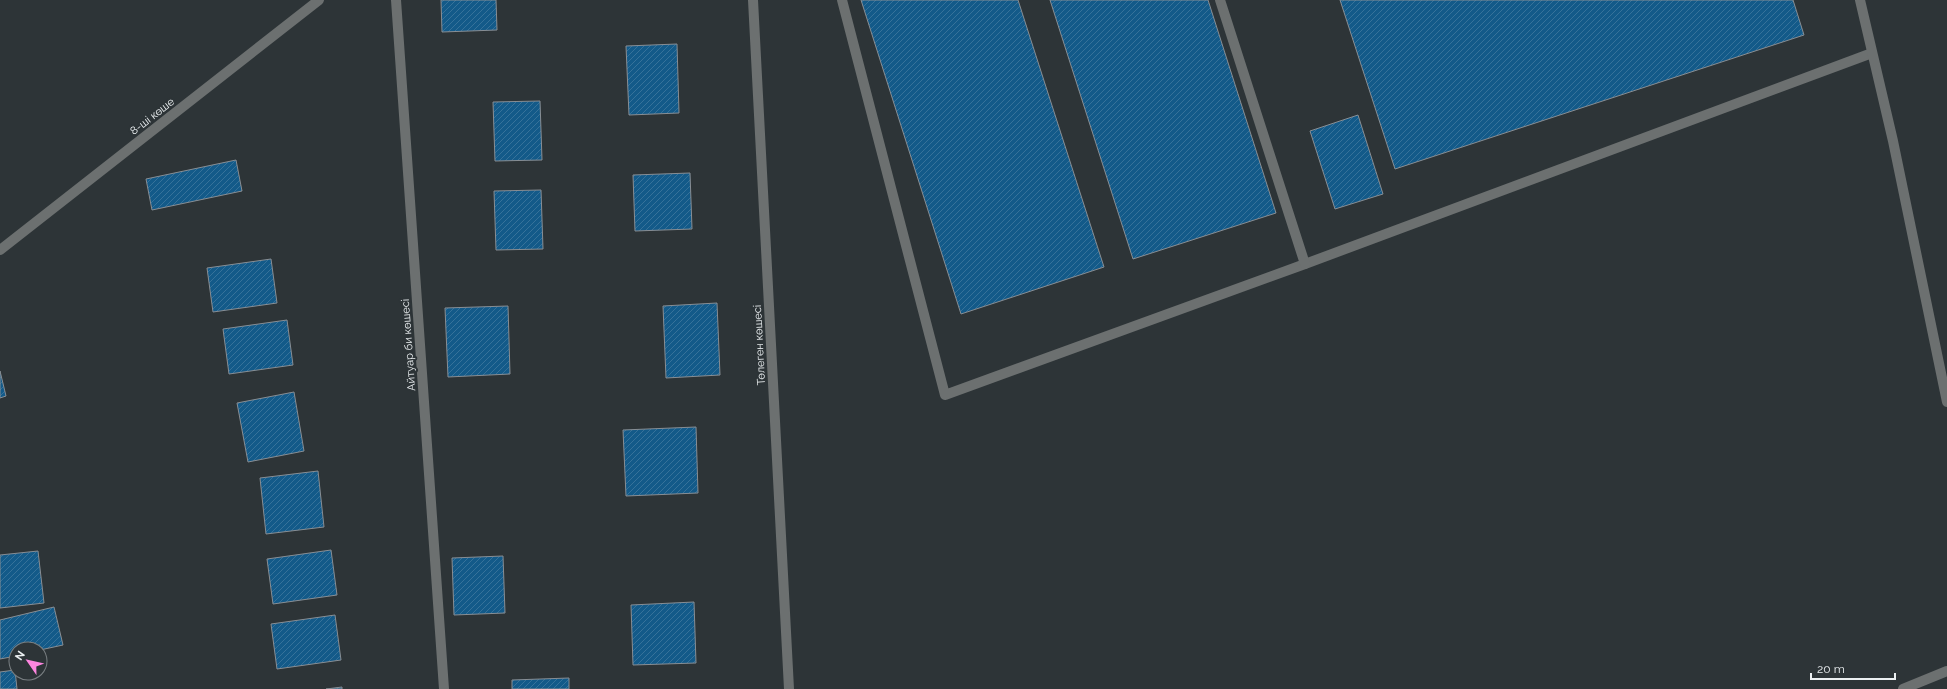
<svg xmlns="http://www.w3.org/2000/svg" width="1947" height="689" viewBox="0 0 1947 689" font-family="Raleway,sans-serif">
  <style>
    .building { fill: url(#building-hatch); stroke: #888e94 }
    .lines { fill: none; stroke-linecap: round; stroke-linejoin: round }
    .lane { stroke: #6c7070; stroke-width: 10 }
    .street { stroke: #6c7070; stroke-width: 10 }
    .labels { text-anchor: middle; stroke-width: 4; stroke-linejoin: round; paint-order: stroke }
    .street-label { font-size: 11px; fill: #ecf0f2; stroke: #2d3437 }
  </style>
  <defs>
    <pattern id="building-hatch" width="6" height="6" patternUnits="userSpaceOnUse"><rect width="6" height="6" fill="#135a89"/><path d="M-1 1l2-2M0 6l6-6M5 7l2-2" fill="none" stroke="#36729a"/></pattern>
  </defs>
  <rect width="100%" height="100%" fill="#2d3437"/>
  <g class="building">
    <polygon points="441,0 496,0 497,30 442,32"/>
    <polygon points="861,0 1018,0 1104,267 961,314"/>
    <polygon points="1050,0 1208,0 1276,213 1133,259"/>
    <polygon points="1340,0 1793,0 1804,35 1395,169"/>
    <polygon points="677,44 679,113 629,115 626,46"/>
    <polygon points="540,101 542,160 495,161 493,102"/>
    <polygon points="1358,115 1383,194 1335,209 1310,131"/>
    <polygon points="236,160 242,191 152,210 146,179"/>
    <polygon points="690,173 692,229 635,231 633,175"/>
    <polygon points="541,190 543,249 496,250 494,191"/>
    <polygon points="271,259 277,303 213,312 207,268"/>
    <polygon points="717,303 720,375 666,378 663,306"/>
    <polygon points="508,306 510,374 448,377 445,308"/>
    <polygon points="287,320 293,365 229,374 223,329"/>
    <polygon points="0,371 6,396 0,398"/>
    <polygon points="294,392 304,451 248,462 237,403"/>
    <polygon points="696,427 698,493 626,496 623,430"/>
    <polygon points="318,471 324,527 266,534 260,478"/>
    <polygon points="331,550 337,595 273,604 267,559"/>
    <polygon points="38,551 44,603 0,608 0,555"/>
    <polygon points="503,556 505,613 454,615 452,558"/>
    <polygon points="694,602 696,663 633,665 631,605"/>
    <polygon points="54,607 63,645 40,650 16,649 16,656 0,659 0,620"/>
    <polygon points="335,615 341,660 277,669 271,624"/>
    <polygon points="15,670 17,689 0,689 0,672"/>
    <polygon points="569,678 569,689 512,689 512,680"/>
    <polygon points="342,687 342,689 326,689"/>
  </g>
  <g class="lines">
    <g class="lane">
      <polyline points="842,0 945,395 1305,264 1872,53"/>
      <polyline points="1220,0 1305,264"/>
      <polyline points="1860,0 1893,141 1947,402"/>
    </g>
    <g class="street">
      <polyline points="396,0 444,689"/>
      <polyline points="753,0 789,689"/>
      <polyline points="0,250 319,0"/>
      <polyline points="1903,689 1947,671"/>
    </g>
  </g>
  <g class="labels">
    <g class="street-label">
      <text transform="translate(152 116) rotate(-38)" y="4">8-шi көше</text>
      <text transform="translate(408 345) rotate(-94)" y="4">Айтуар би көшесі</text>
      <text transform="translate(759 345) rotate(-93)" y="4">Төлеген көшесі</text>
    </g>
  </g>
  <g transform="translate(28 661) rotate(304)"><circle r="19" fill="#2d3437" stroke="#797f82"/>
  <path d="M0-3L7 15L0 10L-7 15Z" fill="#fe86e0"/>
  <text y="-6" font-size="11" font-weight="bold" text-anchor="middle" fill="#ecf0f2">N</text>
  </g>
  <path d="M1811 673v6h84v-6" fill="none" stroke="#ecf0f2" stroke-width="2"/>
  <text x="1817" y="673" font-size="12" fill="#ecf0f2" stroke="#2d3437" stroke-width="3" paint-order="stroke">20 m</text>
</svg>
